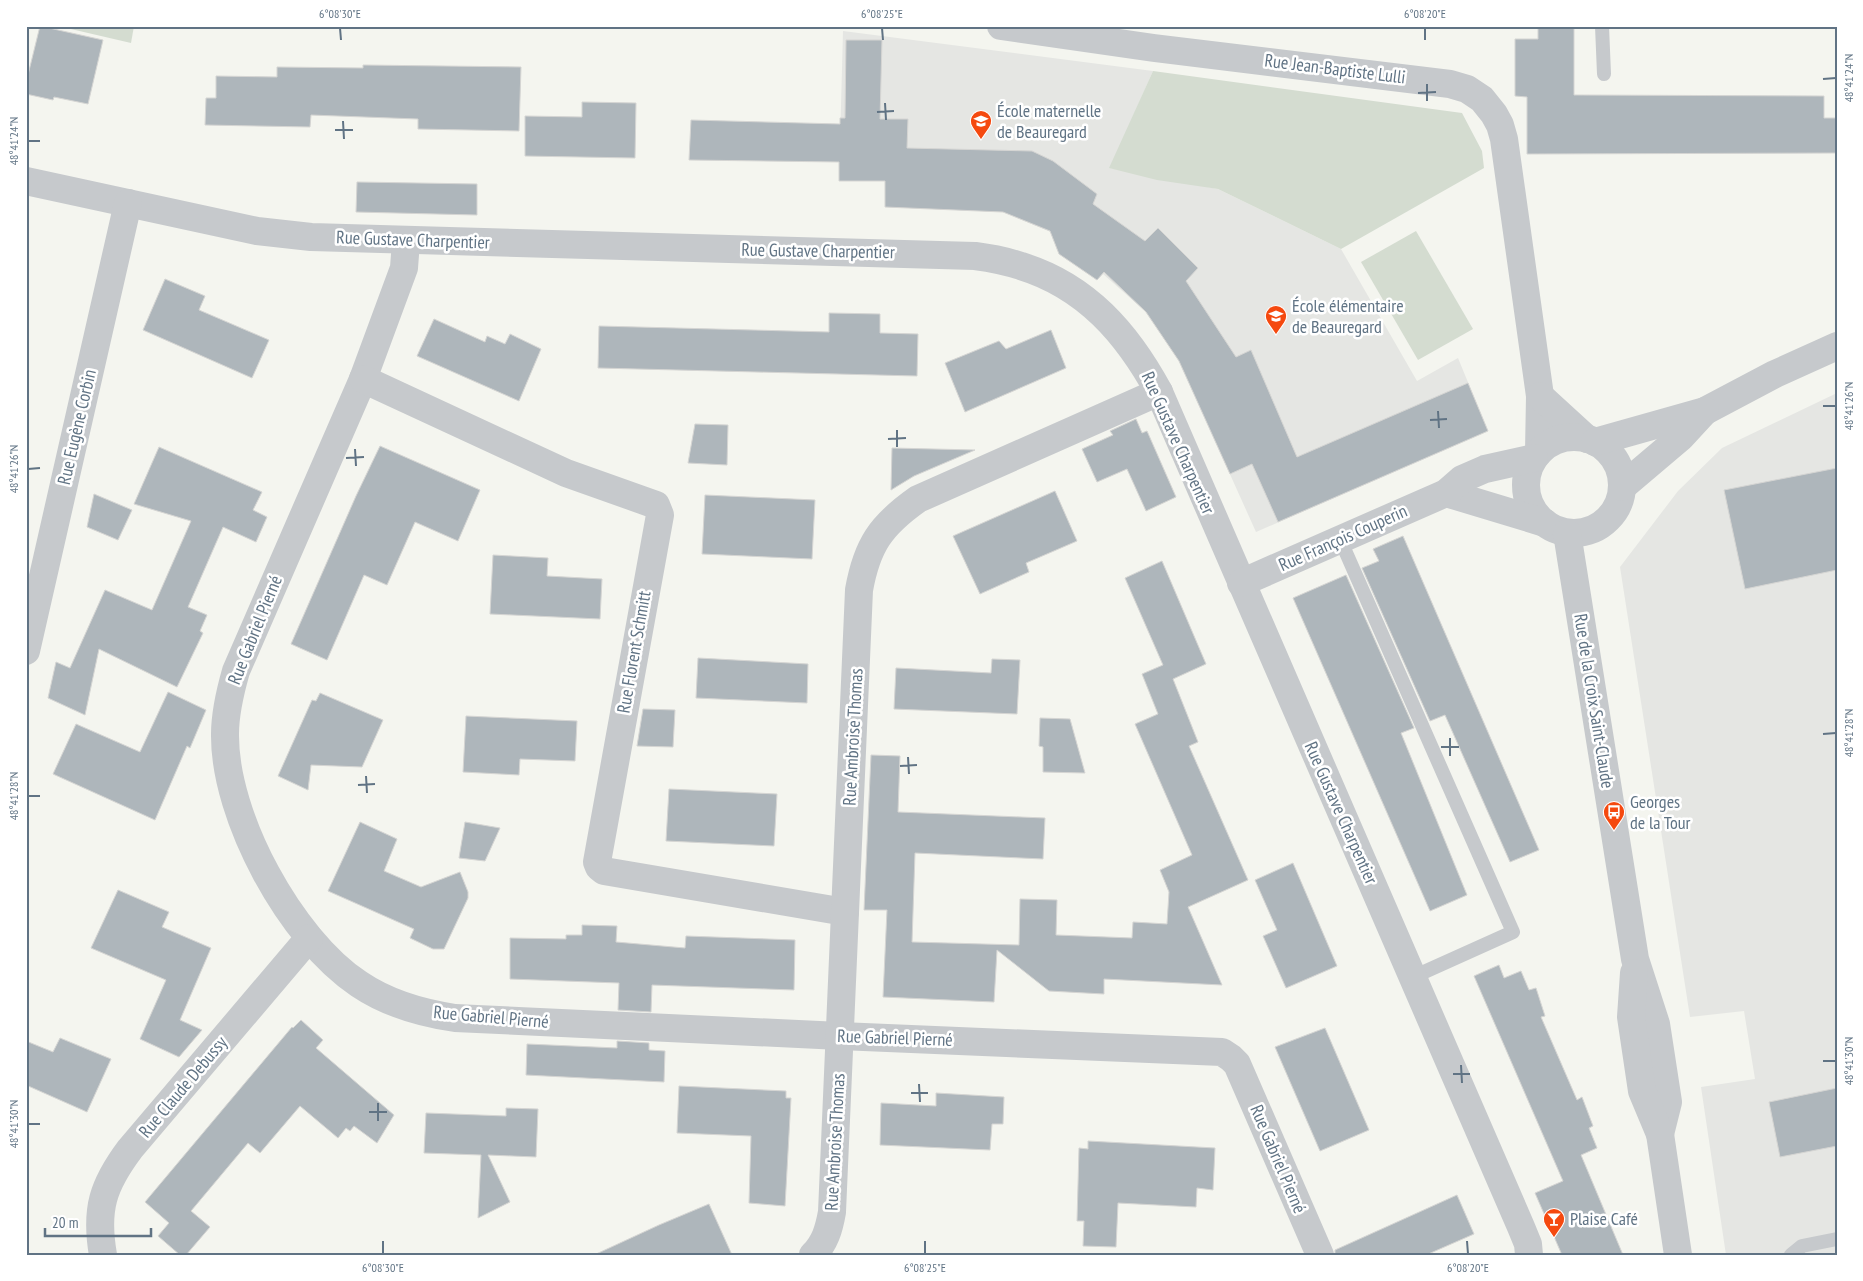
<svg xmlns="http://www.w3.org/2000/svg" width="1863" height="1281" viewBox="0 0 1863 1281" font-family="'PT Sans Narrow',sans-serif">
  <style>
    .built { fill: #e5e6e3 }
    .green { fill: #d4dcd0 }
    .building { fill: #aeb6bb; stroke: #d5d5d3 }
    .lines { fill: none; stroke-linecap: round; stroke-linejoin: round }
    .lane { stroke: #c6c9cc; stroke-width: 14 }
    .street { stroke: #c6c9cc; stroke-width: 28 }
    .ticks { fill: none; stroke: #607384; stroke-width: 2 }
    .labels { text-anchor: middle; stroke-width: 5; stroke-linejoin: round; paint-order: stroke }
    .street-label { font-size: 18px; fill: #607384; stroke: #fff }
    .poi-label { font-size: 18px; fill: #607384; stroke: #fff; text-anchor: start }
    .neatline { fill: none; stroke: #607384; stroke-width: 2 }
    .ticks-label { font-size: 12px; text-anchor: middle; fill: #607384 }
  </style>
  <rect width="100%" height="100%" fill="#f4f5ef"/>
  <g class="built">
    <polygon points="843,31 1153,71 1110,168 1218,189 1341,249 1417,381 1458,358 1488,431 1256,532 1179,361 1146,312 1103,274 1097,280 1059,254 1055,244 1058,235 1003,212 885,207 885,181 839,181"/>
    <polygon points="1837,393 1837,1255 1726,1255 1701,1087 1755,1079 1744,1011 1690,1017 1620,567 1678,491 1722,448"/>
  </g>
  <g class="green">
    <polygon points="58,26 134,26 131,43"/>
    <polygon points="1153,71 1462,113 1482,151 1484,168 1341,249 1218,189 1157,180 1109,168"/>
    <polygon points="1416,231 1473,329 1418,360 1361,262"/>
  </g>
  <g class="building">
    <polygon points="40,26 103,40 88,104 54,97 53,100 26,94 26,83"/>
    <polygon points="1538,26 1574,26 1574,95 1824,96 1824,118 1837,118 1837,153 1527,154 1527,97 1515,96 1515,39 1538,39"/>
    <polygon points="846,40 882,40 880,119 908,119 907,148 1032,151 1053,161 1097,194 1093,204 1145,241 1158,228 1198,268 1186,281 1236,357 1251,350 1297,457 1468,383 1488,431 1278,522 1252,464 1230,474 1179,361 1146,312 1104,272 1097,280 1059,254 1050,231 1003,212 885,207 885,181 839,181 839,162 689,160 691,120 840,124 840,118 845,118"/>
    <polygon points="363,65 521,67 519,131 418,129 418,119 311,115 310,127 205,125 206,98 216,98 216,76 277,77 277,67 363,68"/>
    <polygon points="582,102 636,103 635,158 525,156 525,116 582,117"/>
    <polygon points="357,182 477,184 477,215 356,212"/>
    <polygon points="165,279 205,296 199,310 269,340 252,378 143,330"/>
    <polygon points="829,313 880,314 880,333 918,334 917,376 598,368 599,326 829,332"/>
    <polygon points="434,319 485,342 487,336 505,344 510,334 541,349 519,401 417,356"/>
    <polygon points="1051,330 1066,368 965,412 945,363 999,341 1006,349"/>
    <polygon points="1136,419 1142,433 1147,431 1176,497 1146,511 1127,469 1097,482 1082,449 1113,435 1110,431"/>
    <polygon points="695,424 728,425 727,465 688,463"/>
    <polygon points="380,446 480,490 458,541 415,522 387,585 364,575 327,660 291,644 356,496"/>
    <polygon points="159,447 262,492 253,510 267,517 256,542 223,527 188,607 207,615 200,631 203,633 177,687 99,649 85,715 48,698 56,662 70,668 105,590 152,610 191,521 134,504"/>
    <polygon points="892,448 975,450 914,476 891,490"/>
    <polygon points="1837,468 1837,570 1745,589 1724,490"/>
    <polygon points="1055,491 1077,541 1026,563 1029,572 980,594 953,536"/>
    <polygon points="94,494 132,510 118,540 87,527"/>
    <polygon points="705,495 815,500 812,559 702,554"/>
    <polygon points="1403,536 1539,850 1510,862 1445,715 1430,721 1362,568 1379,561 1373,549"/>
    <polygon points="493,555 548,558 547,576 602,579 600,619 490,614"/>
    <polygon points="1162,561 1206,664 1173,679 1198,742 1189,746 1248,880 1188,907 1222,985 1104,979 1104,994 1049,991 997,950 994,1002 883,997 887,910 864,910 871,755 900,756 898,812 1045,818 1043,859 915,853 912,942 1019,945 1020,899 1057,900 1056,935 1132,938 1133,922 1167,924 1169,892 1160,870 1192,855 1135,724 1158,714 1142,674 1163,665 1125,578"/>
    <polygon points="1346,575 1414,728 1401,733 1467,895 1430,911 1293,598"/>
    <polygon points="698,658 808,664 807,703 696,698"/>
    <polygon points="992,659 1020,660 1017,714 894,709 896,668 991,673"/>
    <polygon points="168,692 206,710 190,748 187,746 155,820 53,774 76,724 140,752"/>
    <polygon points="320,693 383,720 362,767 311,765 308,790 278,776 312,700 316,701"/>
    <polygon points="643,709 675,710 673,747 637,746"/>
    <polygon points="466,716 577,721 575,761 520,759 519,775 463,772"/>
    <polygon points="1040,718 1070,719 1085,773 1043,772 1043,747 1039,746"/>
    <polygon points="669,789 777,794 774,846 666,841"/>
    <polygon points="360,822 397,839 384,871 421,887 460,872 468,892 468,898 444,949 433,949 410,938 414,929 328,891"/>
    <polygon points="465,822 500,828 485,861 459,858"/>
    <polygon points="1293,863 1337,966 1286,988 1263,936 1277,930 1255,880"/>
    <polygon points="118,890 169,912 162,927 211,948 180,1020 202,1030 179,1057 140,1039 166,980 91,948"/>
    <polygon points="582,925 617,926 616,942 685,948 686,936 795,940 794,990 652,985 651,1012 618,1010 619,983 510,979 510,938 566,939 566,935 582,935"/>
    <polygon points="1499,965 1504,978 1521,971 1529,990 1536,988 1545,1016 1541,1017 1577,1100 1582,1097 1593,1126 1589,1128 1597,1148 1581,1155 1623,1255 1562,1255 1535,1193 1563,1181 1474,976"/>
    <polygon points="301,1020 323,1040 316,1048 394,1115 377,1143 354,1126 350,1131 346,1128 338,1138 300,1106 260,1153 248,1143 191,1211 210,1227 186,1255 180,1255 158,1236 169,1223 145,1202 292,1027 293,1028"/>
    <polygon points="1325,1028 1369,1130 1320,1151 1275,1047"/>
    <polygon points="60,1038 111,1059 87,1112 26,1085 26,1041 53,1052"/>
    <polygon points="617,1041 649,1043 649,1050 665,1051 664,1082 526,1075 527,1044 617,1048"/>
    <polygon points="679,1086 786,1091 786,1098 791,1098 785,1206 749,1203 751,1136 677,1133"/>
    <polygon points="1837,1088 1837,1146 1780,1157 1769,1102"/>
    <polygon points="936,1093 1004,1097 1003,1124 992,1124 990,1150 880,1145 881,1103 936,1106"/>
    <polygon points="506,1108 538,1109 536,1157 488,1155 510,1202 478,1218 481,1155 424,1153 426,1113 506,1116"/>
    <polygon points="1088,1141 1215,1148 1213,1190 1197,1188 1196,1207 1118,1203 1116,1247 1083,1246 1084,1221 1077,1221 1079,1148 1088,1149"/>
    <polygon points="1457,1195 1474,1234 1426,1255 1335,1255 1335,1250"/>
    <polygon points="709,1204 732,1255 594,1255 659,1225"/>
  </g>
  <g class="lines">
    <g class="lane">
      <polyline points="1602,26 1604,74"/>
      <polyline points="1340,539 1513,932 1413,977"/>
      <polyline points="1791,1255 1802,1246 1837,1239"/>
    </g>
    <g class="street">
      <polyline points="1001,26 1154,48 1450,84 1467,89 1482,99 1494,114 1500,125 1504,139 1540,396 1539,452"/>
      <path d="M26 181 257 231 311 237 975 256C990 258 1006 261 1021 266 1086 286 1127 333 1159 392L1521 1227 1528 1244 1529 1255"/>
      <path d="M406 241 404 268 363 379 236 671C230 692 225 712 225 734 224 817 291 939 359 984 387 1003 421 1013 455 1018L840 1036 1222 1052 1231 1058 1237 1064 1320 1255"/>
      <polyline points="363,379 566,473 656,505 660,515 597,862 599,867 604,871 845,912"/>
      <polyline points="1540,396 1587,439"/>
      <circle cx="1574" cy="485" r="48"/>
      <polyline points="1595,442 1705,411 1775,374 1837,346"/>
      <polyline points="1622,487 1681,437 1705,411"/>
      <polyline points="1446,493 1545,523"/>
      <polyline points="1567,533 1635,959 1656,1024 1668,1102 1660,1134"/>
      <polyline points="1241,583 1446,493 1462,479 1485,469 1534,458"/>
      <polyline points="26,651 128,203"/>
      <polyline points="1634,973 1631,1017 1642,1091 1660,1134 1678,1255"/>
      <path d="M103 1255C95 1209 103 1185 130 1149L309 938"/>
      <path d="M813 1255C825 1243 829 1229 832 1212L859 590C867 545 881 525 918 499L1159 392"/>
    </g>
  </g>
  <path class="ticks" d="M340 28 341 40M882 28 883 40M1425 28V40M1823 79 1836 78M1427 84V101M1418 93 1436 92M885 103 886 120M877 112 894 111M343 121 344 139M335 130H353M28 141H40M1823 406H1836M1438 411 1439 428M1430 420 1447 419M897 430V447M888 439 906 438M355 449 356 466M346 458 364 457M28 469 40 468M1823 734 1836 733M1450 738V756M1441 747H1459M908 757 909 774M900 766 917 765M366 776 367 793M358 785 375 784M28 796H40M1823 1061H1836M1461 1065 1462 1083M1453 1074H1470M919 1084 920 1102M911 1093H928M378 1103V1121M369 1112H387M28 1124H40M383 1241V1254M925 1241V1254M1467 1241 1468 1254"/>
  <defs>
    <g id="school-pin" transform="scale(1.125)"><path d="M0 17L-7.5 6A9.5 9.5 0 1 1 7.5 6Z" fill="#f5490f" stroke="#fff"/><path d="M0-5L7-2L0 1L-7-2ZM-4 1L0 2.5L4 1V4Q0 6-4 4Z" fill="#fff"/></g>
    <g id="bus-pin" transform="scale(1.125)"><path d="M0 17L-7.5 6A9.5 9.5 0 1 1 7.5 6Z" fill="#f5490f" stroke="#fff"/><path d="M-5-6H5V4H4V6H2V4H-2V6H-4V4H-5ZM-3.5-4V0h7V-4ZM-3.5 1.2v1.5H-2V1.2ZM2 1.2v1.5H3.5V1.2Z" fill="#fff"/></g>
    <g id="bar-pin" transform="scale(1.125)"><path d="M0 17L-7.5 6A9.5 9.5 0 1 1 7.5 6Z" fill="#f5490f" stroke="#fff"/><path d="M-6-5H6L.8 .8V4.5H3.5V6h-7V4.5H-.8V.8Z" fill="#fff"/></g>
  </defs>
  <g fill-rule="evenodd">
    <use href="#school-pin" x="981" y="121"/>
    <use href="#school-pin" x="1276" y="316"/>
    <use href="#bus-pin" x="1614" y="812"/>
    <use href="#bar-pin" x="1554" y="1219"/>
  </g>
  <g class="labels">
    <g class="street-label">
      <text transform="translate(1335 69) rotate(7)" y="6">Rue Jean-Baptiste Lulli</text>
      <text transform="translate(413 240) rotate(2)" y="6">Rue Gustave Charpentier</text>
      <text transform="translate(818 251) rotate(1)" y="6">Rue Gustave Charpentier</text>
      <text transform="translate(77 427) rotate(-77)" y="6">Rue Eugène Corbin</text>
      <text transform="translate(1178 443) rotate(66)" y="6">Rue Gustave Charpentier</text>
      <text transform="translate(1343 538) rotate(-24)" y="6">Rue François Couperin</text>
      <text transform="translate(255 630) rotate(-68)" y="6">Rue Gabriel Pierné</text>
      <text transform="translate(634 652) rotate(-80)" y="6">Rue Florent Schmitt</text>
      <text transform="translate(1594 701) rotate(81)" y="6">Rue de la Croix Saint-Claude</text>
      <text transform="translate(853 737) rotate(-87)" y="6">Rue Ambroise Thomas</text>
      <text transform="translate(1341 813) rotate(66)" y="6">Rue Gustave Charpentier</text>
      <text transform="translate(491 1017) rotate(5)" y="6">Rue Gabriel Pierné</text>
      <text transform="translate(895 1038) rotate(2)" y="6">Rue Gabriel Pierné</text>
      <text transform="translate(183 1087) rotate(-50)" y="6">Rue Claude Debussy</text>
      <text transform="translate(835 1142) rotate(-87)" y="6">Rue Ambroise Thomas</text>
      <text transform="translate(1278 1159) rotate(67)" y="6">Rue Gabriel Pierné</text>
    </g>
    <g class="poi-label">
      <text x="997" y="117">École maternelle<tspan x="997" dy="21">de Beauregard</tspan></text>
      <text x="1292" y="312">École élémentaire<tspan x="1292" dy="21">de Beauregard</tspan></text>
      <text x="1630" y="808">Georges<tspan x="1630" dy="21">de la Tour</tspan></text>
      <text x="1570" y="1225">Plaise Café</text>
    </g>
  </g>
  <rect width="1863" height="1281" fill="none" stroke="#ffffff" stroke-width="55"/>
  <path d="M45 1228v8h106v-8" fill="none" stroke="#607384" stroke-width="2.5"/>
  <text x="52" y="1228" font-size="15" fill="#607384" stroke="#ffffff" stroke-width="4" paint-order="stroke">20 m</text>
  <rect x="28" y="28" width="1808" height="1226" class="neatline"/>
  <g class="ticks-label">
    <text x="340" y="18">6°08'30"E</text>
    <text x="882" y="18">6°08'25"E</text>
    <text x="1425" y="18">6°08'20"E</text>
    <text transform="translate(1849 78) rotate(-90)" y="4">48°41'24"N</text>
    <text transform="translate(14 141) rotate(-90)" y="4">48°41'24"N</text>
    <text transform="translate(1849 406) rotate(-90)" y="4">48°41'26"N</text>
    <text transform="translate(14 469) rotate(-90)" y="4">48°41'26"N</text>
    <text transform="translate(1849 733) rotate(-90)" y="4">48°41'28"N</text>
    <text transform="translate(14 796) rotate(-90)" y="4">48°41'28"N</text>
    <text transform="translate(1849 1061) rotate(-90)" y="4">48°41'30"N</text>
    <text transform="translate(14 1124) rotate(-90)" y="4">48°41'30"N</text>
    <text x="383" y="1272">6°08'30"E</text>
    <text x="925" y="1272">6°08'25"E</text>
    <text x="1468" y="1272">6°08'20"E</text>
  </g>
</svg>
